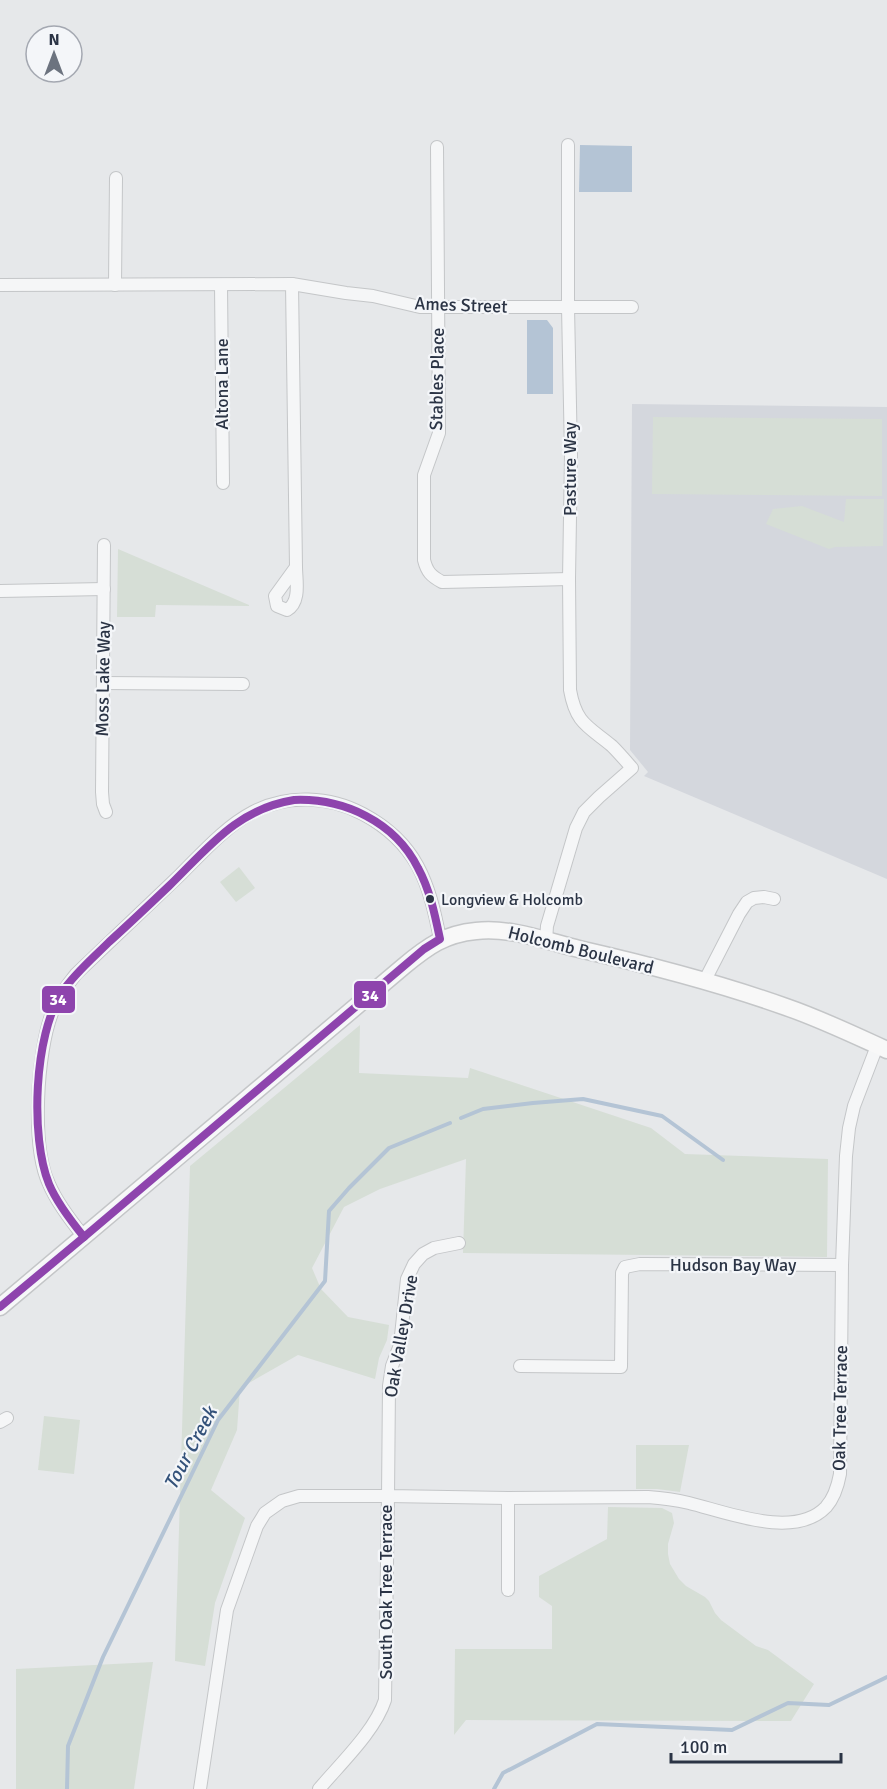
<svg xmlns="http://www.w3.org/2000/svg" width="887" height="1789" viewBox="0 0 887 1789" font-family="Signika,sans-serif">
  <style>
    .built { fill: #d4d7dd }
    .green { fill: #d6ded6 }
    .water { fill: #b4c4d5 }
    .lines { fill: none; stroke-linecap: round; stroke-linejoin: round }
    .stream { stroke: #b4c4d5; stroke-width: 4 }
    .street-casing { stroke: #c4c6c8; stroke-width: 14 }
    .secondary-casing { stroke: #c4c6c8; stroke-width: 19 }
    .street { stroke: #f5f6f7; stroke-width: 12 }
    .secondary { stroke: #f8f8f8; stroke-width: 16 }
    .bus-1-casing { stroke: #f4f6f9; stroke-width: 12 }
    .bus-1 { stroke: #8e44ad; stroke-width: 8 }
    .bus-dot { fill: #2b3445; stroke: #f4f6f9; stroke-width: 2 }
    .labels { text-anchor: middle; stroke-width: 4.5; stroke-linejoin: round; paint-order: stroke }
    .bus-label { font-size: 16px; fill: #2b3445; stroke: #f4f6f9; text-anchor: start }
    .street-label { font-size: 18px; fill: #2b3445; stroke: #f4f6f9 }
    .water-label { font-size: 20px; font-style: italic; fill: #34527a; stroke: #f4f6f9 }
    .line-badge { stroke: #f4f6f9; stroke-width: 2 }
    .badge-label { font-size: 16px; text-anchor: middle; font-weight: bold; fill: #fff }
  </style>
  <rect width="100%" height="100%" fill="#e6e8ea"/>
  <polygon class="built" points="632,404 887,407 887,879 644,776 648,772 630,750"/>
  <g class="green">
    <polygon points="653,417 882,419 882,496 652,494"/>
    <polygon points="846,499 884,499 883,546 835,547 829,549 766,524 773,509 802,506 844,522"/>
    <polygon points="118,549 249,605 249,606 156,605 155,617 117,617"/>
    <polygon points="239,867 255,888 236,902 220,882"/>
    <polygon points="360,1025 359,1073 468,1078 470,1068 651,1128 685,1154 828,1159 827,1257 463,1253 466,1159 380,1189 344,1207 312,1268 321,1289 348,1317 389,1325 387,1340 379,1358 375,1379 298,1355 240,1388 237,1430 211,1490 245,1518 215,1603 205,1666 175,1661 190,1166"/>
    <polygon points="44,1416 80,1420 74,1474 38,1470"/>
    <polygon points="636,1445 689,1445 680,1492 657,1489 636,1489"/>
    <polygon points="608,1507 662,1508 672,1513 674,1523 668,1544 668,1554 670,1564 679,1579 686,1586 705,1597 709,1601 715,1613 721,1620 756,1646 768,1650 814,1684 791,1721 466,1720 454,1735 455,1649 552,1649 552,1606 539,1597 539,1576 607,1539"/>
    <polygon points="153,1662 134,1789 16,1789 16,1669"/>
  </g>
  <g class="water">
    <polygon points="580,145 632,146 632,192 579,192"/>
    <polygon points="527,320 547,320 553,328 553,394 527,394"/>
  </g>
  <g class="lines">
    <g class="stream">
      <polyline points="461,1118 483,1109 533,1103 583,1099 662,1116 723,1160"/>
      <polyline points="67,1789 68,1746 103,1657 218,1420 325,1281 329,1211 349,1188 389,1148 450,1123"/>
      <polyline points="494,1789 503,1773 597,1724 732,1730 788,1703 829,1705 887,1677"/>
    </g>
    <g class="street-casing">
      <g id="street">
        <path d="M437 147 439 433 424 475V560C427 572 431 576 442 582L569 579"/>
        <path d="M292 284 296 567C296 580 301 602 287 610L277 606 275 596 296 567"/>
        <polyline points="0,285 292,284 346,293 373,296 420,307 632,307"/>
        <polyline points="115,285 116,178"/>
        <polyline points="221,285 223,483"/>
        <polyline points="104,545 102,792 103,804 106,812"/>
        <polyline points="0,591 104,589"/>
        <polyline points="103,683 243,684"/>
        <path d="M546 941 547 926 576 828 584 812 599 797 632 768C625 760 619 753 612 746 588 726 576 724 570 690L569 579 571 455 568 307V145"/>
        <polyline points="704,982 739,914 747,902 754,898 764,897 774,899"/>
        <path d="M84 1237C71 1221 57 1203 49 1184 31 1146 37 1052 52 1013 57 998 67 986 76 974 111 941 146 907 181 874 203 852 226 826 253 812 287 794 330 796 363 814 417 843 429 882 440 939"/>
        <path d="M459 1243 434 1248 423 1254 414 1264 407 1279 400 1345 392 1366 389 1386 388 1496 508 1498 648 1497C662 1498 676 1500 689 1503 726 1512 795 1540 826 1507 834 1498 838 1485 840 1474L842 1265 846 1156 849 1128 854 1106 877 1046"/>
        <polyline points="520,1366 621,1367 622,1273 625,1267 640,1264 842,1265"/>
        <polyline points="0,1422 7,1418"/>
        <polyline points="508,1590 508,1498"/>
        <path d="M200 1789 227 1610 257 1526 265 1513 282 1501 299 1496H388L385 1700C375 1731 341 1763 319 1789"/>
      </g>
    </g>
    <g class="secondary-casing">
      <path id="secondary" d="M0 1307 404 966C428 946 445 934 476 931 511 927 546 941 579 949 649 965 719 983 786 1007 821 1019 854 1035 887 1050"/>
    </g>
    <use href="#street" class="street"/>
    <use href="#secondary" class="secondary"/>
    <g class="bus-1-casing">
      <g id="bus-1">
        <path d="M294 800C344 798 395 822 418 868 430 890 435 915 440 939L424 949 84 1237C71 1221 57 1203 49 1184 30 1137 34 1035 62 992 75 973 93 958 109 942 129 924 149 905 169 886 208 848 237 809 294 800Z"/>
        <polyline points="0,1307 84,1237"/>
      </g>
    </g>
    <use href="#bus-1" class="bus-1"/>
  </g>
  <circle class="bus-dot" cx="430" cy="899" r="5"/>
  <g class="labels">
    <g class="bus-label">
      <text x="441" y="905">Longview &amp; Holcomb</text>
    </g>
    <g class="street-label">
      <text transform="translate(461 305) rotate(2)" y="6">Ames Street</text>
      <text transform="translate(437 379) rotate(-89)" y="6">Stables Place</text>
      <text transform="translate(222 384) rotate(-90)" y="6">Altona Lane</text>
      <text transform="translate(570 469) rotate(-90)" y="6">Pasture Way</text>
      <text transform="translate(103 679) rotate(-89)" y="6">Moss Lake Way</text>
      <text transform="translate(581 950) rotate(14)" y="6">Holcomb Boulevard</text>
      <text x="733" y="1271">Hudson Bay Way</text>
      <text transform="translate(401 1336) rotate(-80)" y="6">Oak Valley Drive</text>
      <text transform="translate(840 1408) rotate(-89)" y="6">Oak Tree Terrace</text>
      <text transform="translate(386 1592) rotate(-90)" y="6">South Oak Tree Terrace</text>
    </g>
    <g class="water-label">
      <text transform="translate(190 1448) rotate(-62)" y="7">Tour Creek</text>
    </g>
  </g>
  <g class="line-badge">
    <rect x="353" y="980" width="34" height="29" rx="6" fill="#8e44ad"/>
    <rect x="41" y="985" width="35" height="29" rx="6" fill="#8e44ad"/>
  </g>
  <g class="badge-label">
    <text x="370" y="1001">34</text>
    <text x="58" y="1005">34</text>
  </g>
  <g transform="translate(54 54)"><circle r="28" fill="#f4f6f9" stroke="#a4a8b1" stroke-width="1.5"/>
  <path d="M0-4.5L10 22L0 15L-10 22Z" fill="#6c737f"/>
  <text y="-9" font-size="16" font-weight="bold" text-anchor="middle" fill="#2b3445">N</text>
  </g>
  <path d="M671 1753v9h170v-9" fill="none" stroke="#2b3445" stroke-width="3"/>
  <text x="680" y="1753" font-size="18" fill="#2b3445" stroke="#f4f6f9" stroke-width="4.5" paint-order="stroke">100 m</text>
</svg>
